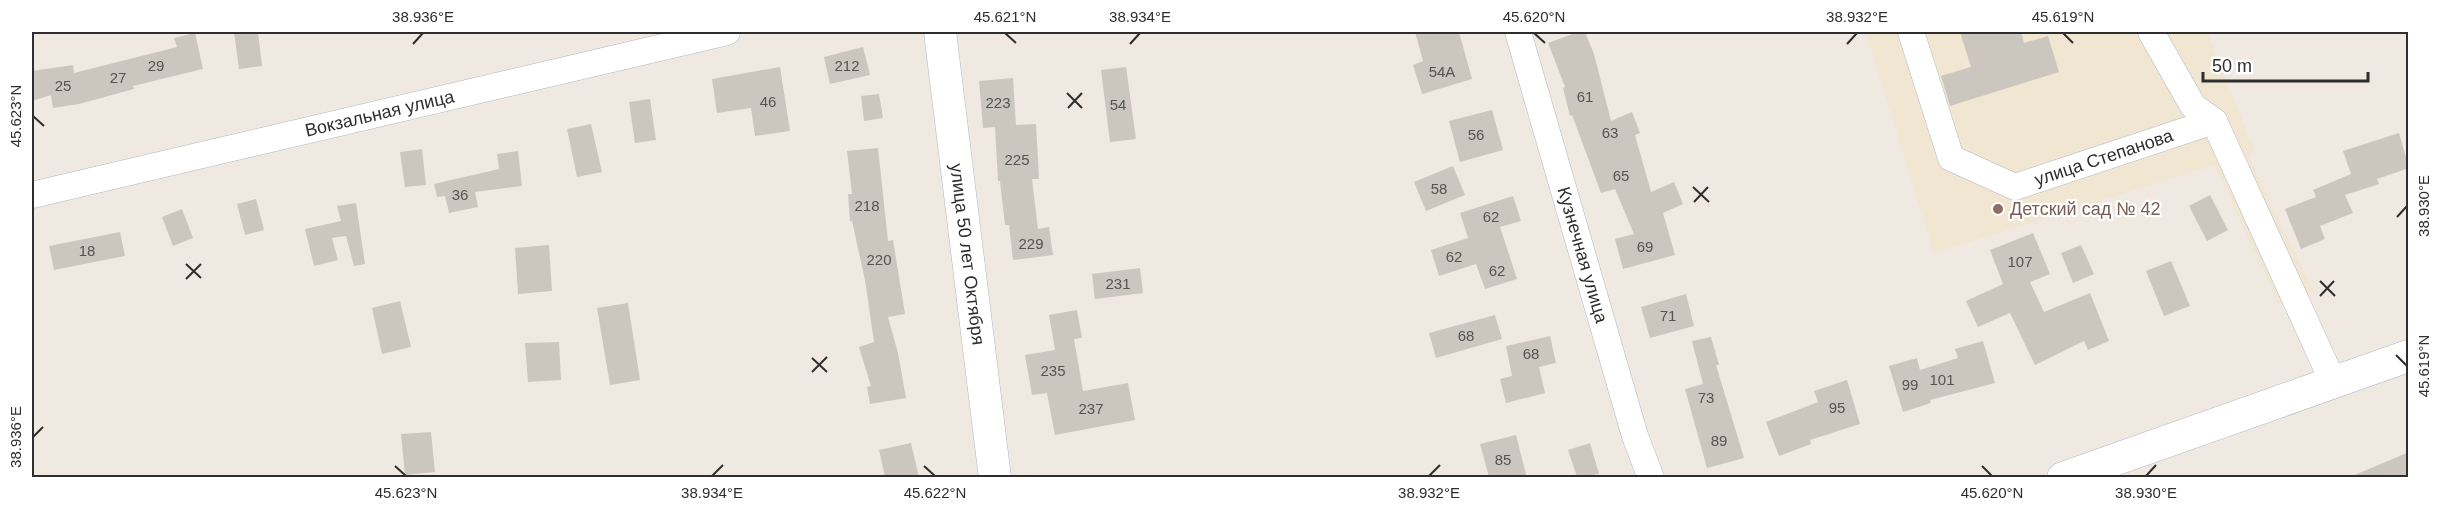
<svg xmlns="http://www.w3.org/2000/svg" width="2440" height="509" viewBox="0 0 2440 509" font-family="Helvetica,sans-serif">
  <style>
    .education { fill: #f0e6d1 }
    .building { fill: #cbc7bf }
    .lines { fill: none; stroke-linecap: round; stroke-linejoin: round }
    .minor-casing { stroke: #b4b7c1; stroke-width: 27 }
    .tertiary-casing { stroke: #b4b7c1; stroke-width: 33 }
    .minor { stroke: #fff; stroke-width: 26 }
    .tertiary { stroke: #fff; stroke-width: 32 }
    .ticks { fill: none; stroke: #2e2e2e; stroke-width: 2 }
    .education-dot { fill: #8d6e63; stroke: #fff; stroke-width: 2 }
    .labels { text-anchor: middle; stroke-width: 4.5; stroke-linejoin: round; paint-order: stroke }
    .number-label { font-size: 15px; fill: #555452 }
    .street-label { font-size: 18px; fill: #2e2e2e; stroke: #fff }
    .education-label { font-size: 18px; fill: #785e54; stroke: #fff; text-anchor: start }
    .neatline { fill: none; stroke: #2e2e2e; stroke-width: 2 }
    .ticks-label { font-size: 15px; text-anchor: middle; fill: #2e2e2e }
  </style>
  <rect width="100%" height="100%" fill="#efe9e1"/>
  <polygon class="education" points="1866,32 2207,32 2254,150 2249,158 2314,292 2278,303 2215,165 1934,253"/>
  <g class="building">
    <polygon points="234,32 258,32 262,66 239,69"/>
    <polygon points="1415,32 1459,32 1472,79 1422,94 1413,65 1423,61"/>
    <polygon points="1578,32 1585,32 1594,54 1611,121 1632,112 1640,133 1635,135 1651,192 1674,182 1683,204 1663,213 1675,255 1623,269 1615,239 1634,234 1615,189 1601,193 1572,115 1570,116 1563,88 1565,87 1548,43"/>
    <polygon points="1960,32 2021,32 2024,43 2048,36 2059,72 1950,106 1941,76 1971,67"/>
    <polygon points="195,33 203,69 133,86 134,89 79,104 53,108 51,95 32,101 32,71 73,65 74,73 177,47 174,38"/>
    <polygon points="863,47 870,75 830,84 824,57"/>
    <polygon points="780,67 790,131 755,136 751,108 717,113 712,79"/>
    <polygon points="1126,67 1136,139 1110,142 1101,70"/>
    <polygon points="1013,78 1016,125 1036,124 1039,179 1032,179 1038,229 1049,227 1053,255 1013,260 1009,225 1005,225 1000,181 998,181 995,127 983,128 979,81"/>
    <polygon points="879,94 883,118 864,121 861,96"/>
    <polygon points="650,99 656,140 635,143 629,102"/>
    <polygon points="1492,110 1503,150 1460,162 1449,121"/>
    <polygon points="591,124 602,172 577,177 567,129"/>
    <polygon points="2399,133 2409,168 2377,179 2379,184 2345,195 2353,213 2320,226 2325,239 2301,249 2285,209 2316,197 2313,190 2351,174 2343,151"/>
    <polygon points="878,148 888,241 893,240 905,314 888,317 898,353 906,398 870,404 867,387 871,386 859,347 874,342 865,280 852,221 850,221 848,194 852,194 847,151"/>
    <polygon points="422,149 426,185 405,187 400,152"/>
    <polygon points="518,151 522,186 475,192 478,207 449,213 445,196 437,197 434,184 499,169 497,154"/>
    <polygon points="1453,166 1465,195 1426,211 1414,182"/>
    <polygon points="2210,195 2228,230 2207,241 2189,206"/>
    <polygon points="1513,196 1521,221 1500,227 1517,279 1485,289 1476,264 1439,276 1431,250 1468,238 1460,213"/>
    <polygon points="256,199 264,230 245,235 237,204"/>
    <polygon points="356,203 365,264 354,266 346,236 332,238 338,260 314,266 305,229 341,221 337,206"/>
    <polygon points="182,209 193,238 173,246 162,217"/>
    <polygon points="120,232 125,256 54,270 49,246"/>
    <polygon points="2033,233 2050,274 2030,282 2044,312 2090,293 2109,341 2088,350 2084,341 2035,365 2010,313 1978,327 1966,301 2003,284 1990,250"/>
    <polygon points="549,245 552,291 518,294 515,248"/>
    <polygon points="2081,245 2094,274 2073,283 2061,253"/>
    <polygon points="2171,261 2190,306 2164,316 2146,271"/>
    <polygon points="1140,268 1143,293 1095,299 1092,274"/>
    <polygon points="1686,294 1694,326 1650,338 1641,307"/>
    <polygon points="400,301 411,347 382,354 372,308"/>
    <polygon points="628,303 640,380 610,385 597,308"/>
    <polygon points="1077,310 1082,338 1074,339 1083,391 1128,383 1135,420 1055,435 1047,393 1032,395 1025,355 1055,350 1049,315"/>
    <polygon points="1495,315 1502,339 1436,358 1429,333"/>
    <polygon points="1550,336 1556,363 1539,367 1545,393 1506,403 1500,379 1512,376 1506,346"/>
    <polygon points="1711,337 1719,365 1716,365 1744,458 1707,468 1685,389 1703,384 1692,341"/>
    <polygon points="1983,341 1995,383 1930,400 1931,403 1903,412 1889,366 1917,358 1920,370 1958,358 1955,349"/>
    <polygon points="559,342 561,380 528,382 525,343"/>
    <polygon points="1847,380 1860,424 1810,440 1811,444 1779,456 1766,422 1818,402 1814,391"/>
    <polygon points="431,432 435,472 405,475 401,434"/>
    <polygon points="1516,435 1526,475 1489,477 1480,444"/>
    <polygon points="911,443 919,477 885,477 879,450"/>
    <polygon points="1590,443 1599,474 1577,477 1568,450"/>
    <polygon points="2409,452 2409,477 2350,477"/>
  </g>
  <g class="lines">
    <g class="minor-casing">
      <g id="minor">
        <path id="s1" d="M1518 32 1635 436 1651 478"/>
        <path id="s2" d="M1911 32 1951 158 2015 187 2214 121"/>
        <polyline points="2151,32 2193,106 2214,121 2333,382"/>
        <path id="s3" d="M32 195 727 32"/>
      </g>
    </g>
    <g class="tertiary-casing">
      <g id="tertiary">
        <path id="s4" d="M940 32 995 478"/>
        <polyline points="2063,478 2408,356"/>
      </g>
    </g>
    <use href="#minor" class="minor"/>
    <use href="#tertiary" class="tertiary"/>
  </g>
  <path class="ticks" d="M1005 33 1016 43M1534 33 1545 43M2063 33 2073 43M413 44 423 33M1130 44 1140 33M1847 44 1857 33M1067 93 1082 108M1068 108 1082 93M33 116 44 126M1693 187 1709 202M1694 202 1708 187M2397 217 2407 206M186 264 201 278M186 279 201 264M2320 281 2335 296M2320 296 2334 281M2396 355 2407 366M812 358 827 372M812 372 827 357M33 437 43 427M395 466 406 476M924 466 935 476M1982 466 1992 476M712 476 723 465M1429 476 1440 465M2146 476 2156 465"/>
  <circle class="education-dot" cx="1998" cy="209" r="6"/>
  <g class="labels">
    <g class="number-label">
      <text x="156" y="71">29</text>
      <text x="847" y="71">212</text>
      <text x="1442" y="77">54А</text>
      <text x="118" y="83">27</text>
      <text x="63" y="91">25</text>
      <text x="1585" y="102">61</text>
      <text x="768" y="107">46</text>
      <text x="998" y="108">223</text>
      <text x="1118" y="110">54</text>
      <text x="1610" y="138">63</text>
      <text x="1476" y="140">56</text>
      <text x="1017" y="165">225</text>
      <text x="1621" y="181">65</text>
      <text x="1439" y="194">58</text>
      <text x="460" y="200">36</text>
      <text x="867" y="211">218</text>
      <text x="1491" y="222">62</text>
      <text x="1031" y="249">229</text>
      <text x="1645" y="252">69</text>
      <text x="87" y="256">18</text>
      <text x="1454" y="262">62</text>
      <text x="879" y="265">220</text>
      <text x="2020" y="267">107</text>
      <text x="1497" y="276">62</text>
      <text x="1118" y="289">231</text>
      <text x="1668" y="321">71</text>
      <text x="1466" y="341">68</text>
      <text x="1531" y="359">68</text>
      <text x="1053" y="376">235</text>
      <text x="1942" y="385">101</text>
      <text x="1910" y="390">99</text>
      <text x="1706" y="403">73</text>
      <text x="1837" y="413">95</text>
      <text x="1091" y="414">237</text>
      <text x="1719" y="446">89</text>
      <text x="1503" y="465">85</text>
    </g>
    <g class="street-label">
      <text dy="6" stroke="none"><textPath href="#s3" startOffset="357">Вокзальная улица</textPath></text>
      <text dy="6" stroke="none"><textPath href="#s2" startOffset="296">улица Степанова</textPath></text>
      <text dy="6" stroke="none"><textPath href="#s4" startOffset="224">улица 50 лет Октября</textPath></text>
      <text dy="6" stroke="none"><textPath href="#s1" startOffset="232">Кузнечная улица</textPath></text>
    </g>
    <g class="education-label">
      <text x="2010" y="215">Детский сад № 42</text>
    </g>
  </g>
  <rect width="2440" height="509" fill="none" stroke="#ffffff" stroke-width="66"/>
  <path d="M2203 72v9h165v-9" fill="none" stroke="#2e2e2e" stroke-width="3"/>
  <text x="2212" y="72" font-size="18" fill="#2e2e2e" stroke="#ffffff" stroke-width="4.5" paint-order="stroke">50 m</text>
  <rect x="33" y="33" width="2374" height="443" class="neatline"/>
  <g class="ticks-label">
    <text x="423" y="22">38.936°E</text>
    <text x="1005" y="22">45.621°N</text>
    <text x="1140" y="22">38.934°E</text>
    <text x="1534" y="22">45.620°N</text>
    <text x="1857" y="22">38.932°E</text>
    <text x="2063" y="22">45.619°N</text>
    <text transform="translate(16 116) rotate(-90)" y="5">45.623°N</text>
    <text transform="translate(2424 206) rotate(-90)" y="5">38.930°E</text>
    <text transform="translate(2424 366) rotate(-90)" y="5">45.619°N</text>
    <text transform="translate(16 437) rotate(-90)" y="5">38.936°E</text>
    <text x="406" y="498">45.623°N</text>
    <text x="712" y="498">38.934°E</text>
    <text x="935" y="498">45.622°N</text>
    <text x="1429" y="498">38.932°E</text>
    <text x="1992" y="498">45.620°N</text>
    <text x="2146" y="498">38.930°E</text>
  </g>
</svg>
